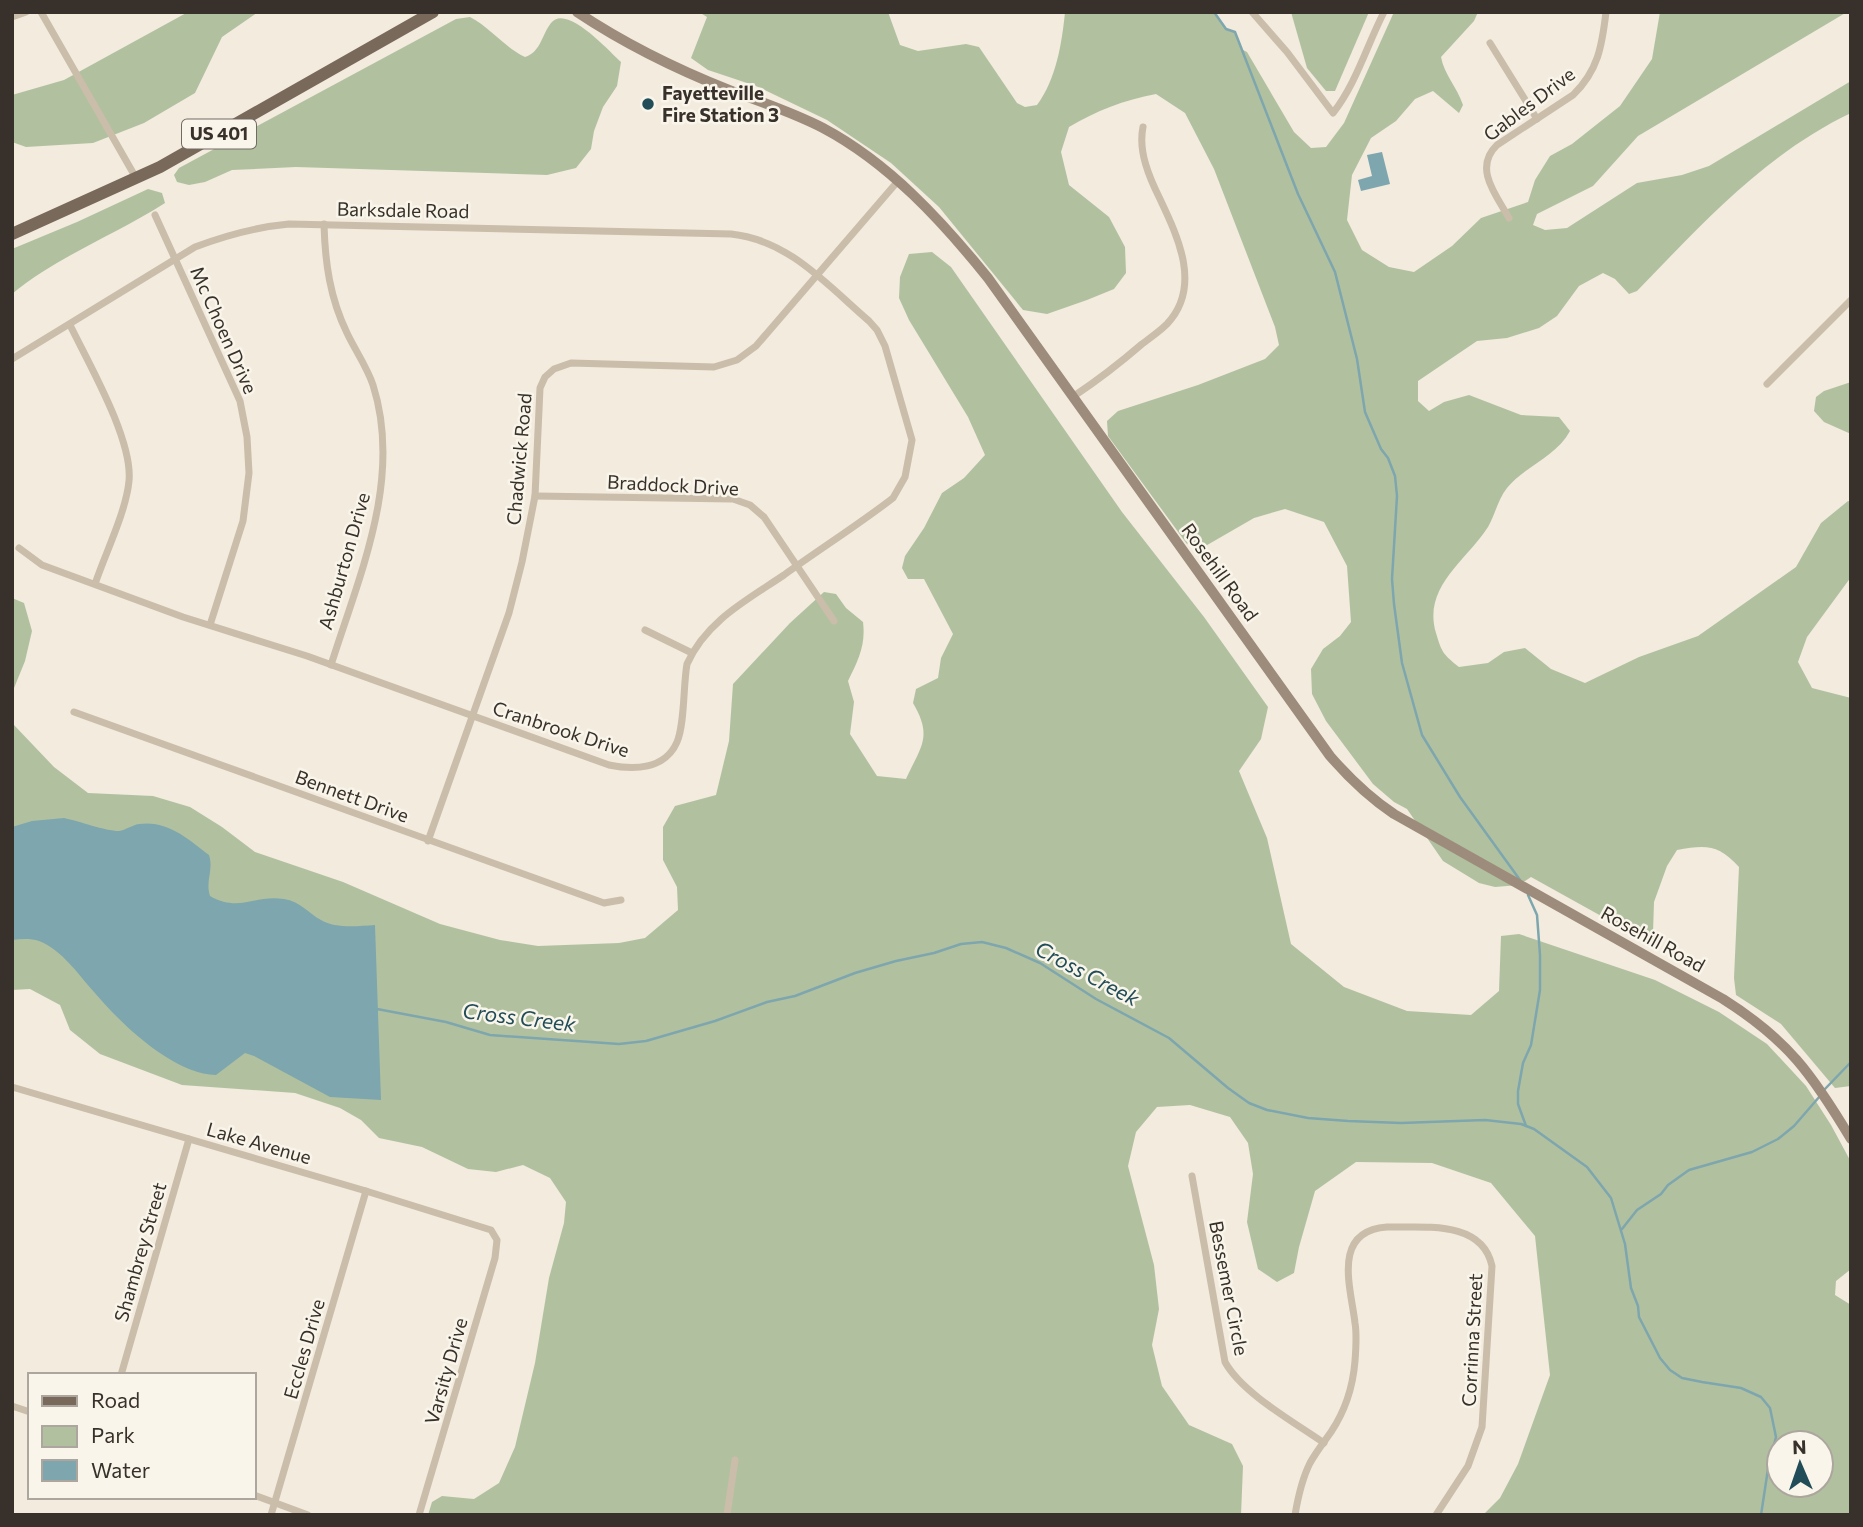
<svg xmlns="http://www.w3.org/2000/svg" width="1863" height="1527" viewBox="0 0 1863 1527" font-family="Commissioner,sans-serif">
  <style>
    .green { fill: #b1c19f; fill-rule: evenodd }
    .water { fill: #7ea6ae }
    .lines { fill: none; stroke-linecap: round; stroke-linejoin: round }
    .stream { stroke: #7ea6ae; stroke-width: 2.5 }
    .minor { stroke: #cabdaa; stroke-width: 7 }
    .secondary { stroke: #9d8c7c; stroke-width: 10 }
    .primary { stroke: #79695b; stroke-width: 12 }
    .poi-dot { fill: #204d58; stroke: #f9f5eb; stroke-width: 2.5 }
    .labels { text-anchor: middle; stroke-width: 5; stroke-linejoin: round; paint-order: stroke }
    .shield { fill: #f9f5eb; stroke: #726b64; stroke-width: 2 }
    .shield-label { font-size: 18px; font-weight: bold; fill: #38302a }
    .poi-label { font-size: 19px; font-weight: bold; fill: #38302a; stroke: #f9f5eb; text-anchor: start }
    .street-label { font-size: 19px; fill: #38302a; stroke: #f9f5eb }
    .water-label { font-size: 21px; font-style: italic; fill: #204d58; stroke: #f9f5eb }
  </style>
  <rect width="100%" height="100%" fill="#f2ebde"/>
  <g class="green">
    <polygon points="188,12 258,12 222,37 195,93 144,123 93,143 26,147 12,142 12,95 64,80"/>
    <path d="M699 12H888L900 45 918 51 966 44 979 47 1017 103 1025 107 1037 105C1056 80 1062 43 1065 12H1214L1226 29 1235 32 1241 49 1247 52 1294 132 1311 148 1326 147 1344 123 1394 12H1478L1474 21 1441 57C1444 74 1457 87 1463 105L1459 113 1433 91 1415 99 1396 121 1371 138 1352 175 1347 220 1362 250 1389 267 1414 272 1452 246 1481 218 1528 202 1535 180 1550 156 1572 144 1620 106 1652 59 1660 12H1847L1638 136 1593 186 1537 214 1533 225 1545 230 1567 228 1637 183 1682 175 1709 166 1851 81V113C1765 154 1702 224 1637 291L1629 294 1615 279 1603 273 1579 286 1557 316 1539 328 1507 338 1477 341 1418 381V401L1429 411 1444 402 1469 395 1521 415 1559 417 1570 431C1556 457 1525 466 1507 488 1498 499 1495 515 1488 527 1467 560 1422 587 1436 633 1442 653 1443 654 1459 667L1488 663 1504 652 1525 648 1551 669 1585 683 1639 657 1698 636 1796 567 1821 523 1848 501 1851 502V577L1807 637 1798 662 1812 688 1851 698V1086L1835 1088 1781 1024 1736 995 1734 978 1739 867C1718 844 1706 845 1677 850L1667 866 1654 902 1653 933 1639 937 1531 877 1519 885 1495 887 1479 883 1443 861 1407 809 1394 802 1373 784 1326 721 1312 694 1311 669 1323 649 1340 636 1351 622 1347 566 1324 522 1285 509 1254 518 1202 548 1187 544 1108 436 1107 421 1118 411 1198 385 1265 359 1279 345 1275 327 1214 169 1185 113 1156 94C1124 100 1096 111 1069 127L1061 152 1069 185 1109 217 1125 247 1126 273 1114 289 1087 300 1047 314 1023 310 939 207 891 163 827 120 756 86 708 70 691 58 707 17Z"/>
    <polygon points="1291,12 1369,12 1335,91 1326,91 1307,68"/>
    <path d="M470 17C491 28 504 47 525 57 541 52 542 34 551 23 566 3 609 51 621 62L617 86 603 107 594 131 591 149 576 168 547 175 296 167 232 170 205 182 189 185 177 182 174 175 179 168 456 19Z"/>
    <path d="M148 189 162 193 165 203C115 235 58 256 12 294V249L77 222Z"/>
    <path d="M932 252 951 267 1122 512 1204 617 1268 707 1261 739 1239 771 1267 838 1291 944 1344 987 1407 1011 1471 1015 1499 991 1501 936 1519 934 1655 980 1719 1012 1767 1044 1806 1086 1831 1125 1851 1162V1269L1836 1281 1835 1295 1851 1305V1515H1483L1500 1498 1518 1464 1550 1375 1535 1236 1491 1183 1432 1163 1356 1162 1315 1191 1299 1247 1294 1273 1277 1282 1258 1269 1247 1222 1253 1174 1248 1143 1230 1117 1190 1105 1157 1107 1136 1132 1128 1166 1154 1265 1159 1309 1152 1345 1162 1386 1189 1425 1232 1444 1243 1466 1241 1515H428L432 1502 442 1496 474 1499 499 1483 515 1447 535 1363 549 1278 564 1223 566 1202 550 1178 523 1165 496 1172 468 1169 422 1147 379 1138 361 1120 340 1108 295 1093 182 1085 100 1054 70 1030 60 1005 30 989 12 990V698L13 724 54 767 88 793 153 796 190 807 222 827 255 852 343 882 440 924 500 940 538 946 619 943 645 938 678 910 677 887 663 860V827L675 806 716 795 729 741 733 684 790 623 824 592 836 594 846 608 863 622C866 645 858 661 848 681L854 702 850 734 877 776 906 779C921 746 933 737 913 703L916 689 938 678 941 658 953 634 924 579H908L902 568 905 556 924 528 942 493 964 478 985 455 968 417 909 320 899 298 900 277 909 254ZM1779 1443H1821V1485H1779Z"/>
    <polygon points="1851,382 1851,434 1824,422 1814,411 1816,397 1824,391"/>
    <polygon points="12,598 24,603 32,631 25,661 12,693"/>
  </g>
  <g class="water">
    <polygon points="1382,152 1390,184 1361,191 1358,180 1372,176 1367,155"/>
    <path d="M64 818C79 821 105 831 119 831 126 830 132 825 139 824 168 820 188 839 209 855 214 870 205 881 210 896 240 913 255 894 284 899 300 901 308 913 321 920 336 929 358 926 375 925L381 1100 330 1097 254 1056 245 1053 216 1075C173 1074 121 1024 94 992 78 974 62 950 39 941 30 938 21 939 12 940V827L32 821Z"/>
  </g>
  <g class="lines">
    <g class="stream">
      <polyline points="1214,12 1226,29 1235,32 1298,194 1335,272 1357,359 1365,412 1381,449 1388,458 1395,476 1397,496 1392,579 1394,604 1402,663 1422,735 1460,797 1520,880"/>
      <polyline points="377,1009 446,1022 490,1035 619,1044 646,1041 715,1021 767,1002 795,996 855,973 896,961 934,953 961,944 982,942 1006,948 1040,963 1096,999 1169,1038 1228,1088 1249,1103 1267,1110 1308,1118 1348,1121 1401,1123 1485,1120 1521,1124 1534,1129 1587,1167 1611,1198 1625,1244 1631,1288 1638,1306 1639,1317 1660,1358 1670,1370 1682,1378 1702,1382 1741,1388 1761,1397 1770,1408 1776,1437 1768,1469 1761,1515"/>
      <polyline points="1824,1090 1851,1062"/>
      <polyline points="1526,1126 1518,1104 1518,1091 1523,1063 1531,1045 1540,990 1540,955 1537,915 1528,895"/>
      <polyline points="1622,1229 1637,1210 1661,1194 1668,1185 1689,1170 1752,1152 1778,1139 1794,1126 1820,1096"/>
    </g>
    <g class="minor">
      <polyline points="41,12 136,178"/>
      <path d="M1252 12 1287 52 1333 113C1356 84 1367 45 1384 12"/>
      <polyline points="12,17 26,12"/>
      <polyline points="1490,43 1537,119"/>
      <polyline points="155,215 240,401 247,437 249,473 243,521 210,625"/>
      <path d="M1509 218C1496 195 1473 168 1497 145L1573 95C1598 71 1602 46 1606 12"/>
      <path d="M324 224C325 263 330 298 347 333 355 350 367 367 373 385 403 479 359 576 331 665"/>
      <path d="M70 325C89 364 133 440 129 481 126 512 105 554 95 584"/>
      <path d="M12 359 195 247C227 235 256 227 289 224L731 234C789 240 827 285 869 321L877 330 885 346 912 440 905 477 893 498C858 525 820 549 784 575 747 600 706 621 687 664 683 686 685 723 677 742 665 770 633 770 609 765L307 656 183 617 42 565 19 548"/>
      <polyline points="1767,384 1851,300"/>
      <path d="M1074 396C1098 380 1120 363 1142 344 1150 338 1160 331 1167 324 1202 287 1178 237 1160 199 1149 177 1138 151 1143 127"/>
      <polyline points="535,496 733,499 750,505 764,517 834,621"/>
      <polyline points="645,630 692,653"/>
      <polyline points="74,712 604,903 621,900"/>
      <polyline points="428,841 509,613 522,562 535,496 540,388 545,377 554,369 571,363 714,367 737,360 756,346 898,181"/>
      <polyline points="12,1087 366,1191 491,1230 497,1240 495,1258 419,1515"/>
      <path d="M1192 1176 1225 1362C1242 1393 1294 1422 1324 1443"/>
      <polyline points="121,1375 189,1139"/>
      <polyline points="12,1406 30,1412"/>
      <polyline points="254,1495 308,1515"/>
      <polyline points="271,1515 366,1191"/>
      <polyline points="727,1515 735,1460"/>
      <path d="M1295 1515C1298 1497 1302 1479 1310 1463 1316 1452 1324 1442 1331 1432 1345 1411 1353 1386 1355 1361 1356 1348 1357 1335 1355 1323 1351 1288 1331 1231 1387 1227 1422 1228 1482 1219 1492 1266L1482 1427 1468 1466 1436 1515"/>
    </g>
    <path class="secondary" d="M577 12C625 44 676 69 729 90 761 102 792 112 823 128 889 163 942 221 988 278L1330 756C1350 779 1370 798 1394 814L1723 999C1788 1040 1812 1074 1851 1139"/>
    <polyline class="primary" points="12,234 160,167 433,12"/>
  </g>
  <circle class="poi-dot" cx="648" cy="104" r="7"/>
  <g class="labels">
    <rect class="shield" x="182" y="119.5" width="74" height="29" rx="5"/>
    <g class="shield-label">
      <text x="219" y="140">US 401</text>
    </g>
    <g class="poi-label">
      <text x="662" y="100">Fayetteville<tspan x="662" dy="22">Fire Station 3</tspan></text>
    </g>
    <g class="street-label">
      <text transform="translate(1529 104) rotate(-37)" y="7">Gables Drive</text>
      <text transform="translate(403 210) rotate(1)" y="7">Barksdale Road</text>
      <text transform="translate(224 330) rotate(66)" y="7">Mc Choen Drive</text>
      <text transform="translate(519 459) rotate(-85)" y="7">Chadwick Road</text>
      <text transform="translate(673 485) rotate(3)" y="7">Braddock Drive</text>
      <text transform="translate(344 561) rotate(-74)" y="7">Ashburton Drive</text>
      <text transform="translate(1220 572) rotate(54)" y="7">Rosehill Road</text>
      <text transform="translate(561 729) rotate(18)" y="7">Cranbrook Drive</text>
      <text transform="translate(352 796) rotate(20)" y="7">Bennett Drive</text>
      <text transform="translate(1653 939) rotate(29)" y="7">Rosehill Road</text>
      <text transform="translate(259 1143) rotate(16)" y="7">Lake Avenue</text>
      <text transform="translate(140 1252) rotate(-74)" y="7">Shambrey Street</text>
      <text transform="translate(1229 1288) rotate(79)" y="7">Bessemer Circle</text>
      <text transform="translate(1472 1340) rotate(-87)" y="7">Corrinna Street</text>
      <text transform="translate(304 1349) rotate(-74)" y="7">Eccles Drive</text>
      <text transform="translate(446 1371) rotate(-74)" y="7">Varsity Drive</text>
    </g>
    <g class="water-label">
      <text transform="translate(1087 974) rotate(28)" y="7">Cross Creek</text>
      <text transform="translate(519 1018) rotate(7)" y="7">Cross Creek</text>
    </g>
  </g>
  <rect width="1863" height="1527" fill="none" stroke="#38302a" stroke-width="28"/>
  <rect x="28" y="1373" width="228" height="126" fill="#f9f5eb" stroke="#aca69e" stroke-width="2"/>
  <rect x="42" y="1396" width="35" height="10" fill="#79695b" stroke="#aca69e" stroke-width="2"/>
  <text x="91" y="1408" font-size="21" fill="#38302a">Road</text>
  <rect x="42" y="1426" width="35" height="21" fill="#b1c19f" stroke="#aca69e" stroke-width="2"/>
  <text x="91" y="1443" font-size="21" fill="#38302a">Park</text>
  <rect x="42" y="1460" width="35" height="21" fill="#7ea6ae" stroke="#aca69e" stroke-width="2"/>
  <text x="91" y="1478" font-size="21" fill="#38302a">Water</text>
  <g transform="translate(1800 1464) rotate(358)"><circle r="33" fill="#f9f5eb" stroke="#aca69e" stroke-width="2"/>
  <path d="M0-5L12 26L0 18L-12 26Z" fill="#204d58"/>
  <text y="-10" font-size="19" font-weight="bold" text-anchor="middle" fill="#38302a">N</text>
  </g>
</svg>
